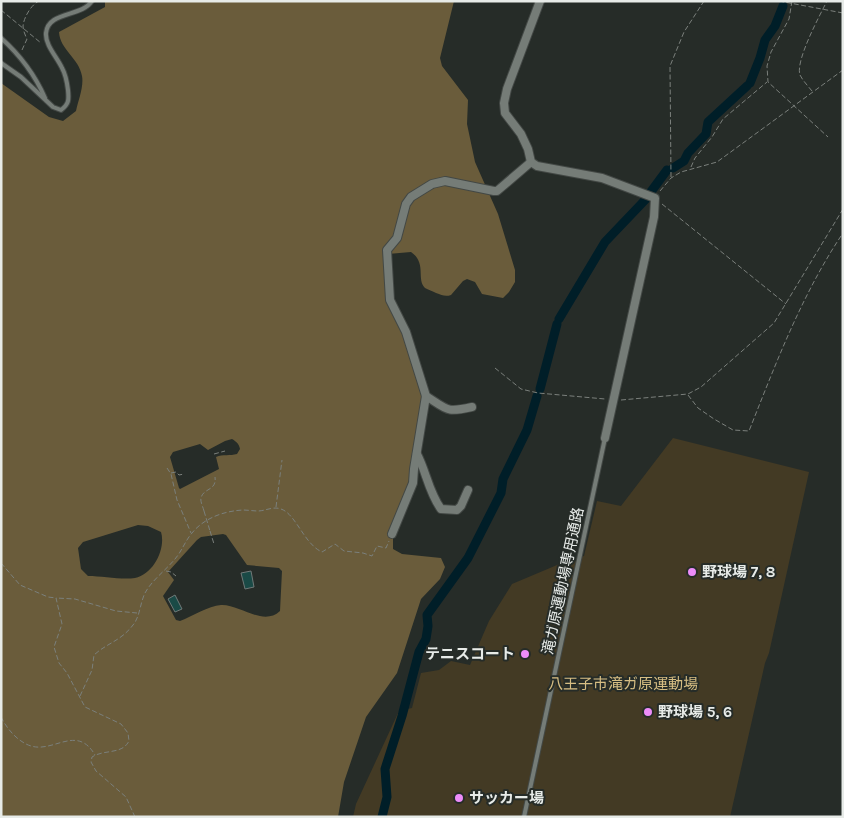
<svg xmlns="http://www.w3.org/2000/svg" width="844" height="818" viewBox="0 0 844 818" font-family="Karla,'Noto Sans JP',sans-serif">
  <style>
    .green { fill: #433a24 }
    .forest { fill: #6a5c3b; fill-rule: evenodd }
    .lines { fill: none; stroke-linecap: round; stroke-linejoin: round }
    .canal { stroke: #001e28; stroke-width: 9 }
    .building { fill: #1a4a46; stroke: #707978 }
    .service-casing { stroke: #434845; stroke-width: 6 }
    .minor-casing { stroke: #434845; stroke-width: 10 }
    .path { stroke: #7b807c; stroke-width: 1; stroke-dasharray: 5 2.5; stroke-linecap: butt }
    .service { stroke: #757c77; stroke-width: 4 }
    .minor { stroke: #757c77; stroke-width: 8 }
    .path-bridge { stroke: #7b807c; stroke-width: 1; stroke-dasharray: 5 2.5; stroke-linecap: butt }
    .poi-dot { fill: #ed8cf9; stroke: #262c28; stroke-width: 2 }
    .labels { text-anchor: middle; stroke-width: 4; stroke-linejoin: round; paint-order: stroke }
    .poi-label { font-size: 15px; font-weight: bold; fill: #e7ebe8; stroke: #262c28; text-anchor: start }
    .street-label { font-size: 15px; fill: #e7ebe8; stroke: #262c28 }
    .park-label { font-size: 15px; fill: #d7be83; stroke: #262c28 }
  </style>
  <rect width="100%" height="100%" fill="#262c28"/>
  <polygon class="green" points="673,438 809,472 769,653 765,663 730,817 353,817 356,804 399,711 412,708 421,673 439,670 451,661 470,665 489,621 512,584 569,560 584,556 597,501 621,506"/>
  <path class="forest" d="M105 1H454L440 58 442 66 468 100 467 124 475 162 498 214 515 270V282L509 292 503 298 482 294 475 282 467 279 463 281 451 295C445 297 442 295 436 293 433 291 428 290 425 288 416 279 427 263 411 252L388 254 387 297 404 331 424 392 411 482 393 537V549L402 554 441 558 445 567 440 579 421 599 397 673 366 717 344 782 338 817H1V83L49 117 63 121 76 111C78 101 84 87 82 76 79 58 60 50 59 32L105 7ZM232 439C237 442 239 444 240 449L237 454C230 456 223 454 216 457L219 469 180 489 179 488 170 457 173 452 200 444 208 450 225 441ZM138 525 148 526 161 532C166 548 154 574 135 578 122 580 102 576 88 576L81 569 78 548 83 542ZM223 534 226 535 247 565 279 568 282 571 280 611C263 627 240 604 221 605 208 606 193 616 180 621L176 620 163 596 174 580 168 572 197 540 201 537Z"/>
  <g class="lines">
    <g class="canal">
      <polyline points="750,83 760,58 765,40 775,26 783,6"/>
      <polyline points="673,168 684,161 688,153 706,134 708,122 747,86"/>
      <polyline points="650,193 667,170"/>
      <polyline points="559,319 605,242 646,199"/>
      <polyline points="540,389 557,324"/>
      <polyline points="382,817 387,797 385,769 402,716 419,652 426,639 428,626 427,615 468,558 501,493 503,479 527,430 537,396"/>
    </g>
  </g>
  <g class="building">
    <polygon points="251,571 254,587 245,589 241,573"/>
    <polygon points="175,595 182,609 175,612 168,599"/>
  </g>
  <g class="lines">
    <g class="service-casing">
      <g id="service">
        <path d="M1 38C20 55 35 75 45 98"/>
        <path d="M1 63 21 77 53 107 61 110C69 104 69 100 68 90 67 82 66 75 62 68 57 57 45 45 46 33 48 11 82 17 92 1"/>
        <polyline points="524,817 605,438"/>
      </g>
    </g>
    <g class="minor-casing">
      <g id="minor">
        <polyline points="540,1 507,89 504,103 505,113 521,134 528,149 531,162 537,166 602,178 655,198 654,217 605,438"/>
        <path d="M426 396C448 410 446 413 472 407"/>
        <path d="M417 454C426 471 429 493 441 509L457 510 461 506 468 490"/>
        <polyline points="392,534 413,483 414,469 426,396 406,332 390,300 387,250 397,238 406,204 411,197 432,184 445,181 494,191 497,191 531,162"/>
      </g>
    </g>
    <g class="path">
      <polyline points="779,1 843,13"/>
      <polyline points="792,1 789,19 771,52 767,66 768,82 828,137"/>
      <polyline points="1,10 41,43"/>
      <path d="M22 50 27 39C25 35 23 30 23 26 24 17 31 5 39 1"/>
      <path d="M812 91C808 86 803 81 800 75 795 61 820 15 827 1"/>
      <polyline points="691,167 695,158 712,137 723,119 767,82"/>
      <polyline points="671,177 670,66 684,32 704,1"/>
      <polyline points="660,191 671,178 681,172 717,162 843,70"/>
      <polyline points="662,204 786,304"/>
      <polyline points="495,368 521,389 538,393 605,399"/>
      <path d="M688 395 698 408 714 419 733 430 749 431C776 363 802 294 843 233"/>
      <polyline points="621,400 688,394 701,387 774,323 843,209"/>
      <polyline points="214,454 225,451"/>
      <polyline points="167,468 171,474 177,500 191,533"/>
      <polyline points="171,473 176,472 179,475 184,474"/>
      <polyline points="276,507 282,460"/>
      <path d="M204 511C203 507 200 501 201 498 203 488 217 491 215 477"/>
      <polyline points="210,531 214,544"/>
      <polyline points="1,563 20,585 48,597 56,598"/>
      <polyline points="166,571 171,572 176,576"/>
      <path d="M80 696 92 670 94 655C107 643 121 641 133 625 140 617 140 603 145 593 152 580 166 570 175 559 182 551 185 541 192 533 204 518 224 511 243 510 248 510 253 511 258 511 265 511 273 506 281 509 296 514 304 544 322 552L335 544 344 551 363 553 372 556 377 546 386 548 389 541"/>
      <path d="M1 717C7 729 18 742 31 746 54 753 77 724 95 755"/>
      <path d="M135 817 126 797 96 771 91 762 92 757C104 749 122 755 129 741L128 733 121 724 85 707 67 673 59 663 54 647 62 624 56 598 75 599 116 611 137 613"/>
    </g>
    <use href="#service" class="service"/>
    <use href="#minor" class="minor"/>
    <polyline class="path-bridge" points="204,511 210,531"/>
  </g>
  <g class="poi-dot">
    <circle cx="692" cy="572" r="5"/>
    <circle cx="525" cy="654" r="5"/>
    <circle cx="648" cy="712" r="5"/>
    <circle cx="459" cy="798" r="5"/>
  </g>
  <g class="labels">
    <g class="poi-label">
      <text x="702" y="577">野球場 7, 8</text>
      <text x="515" y="659" text-anchor="end">テニスコート</text>
      <text x="658" y="717">野球場 5, 6</text>
      <text x="469" y="803">サッカー場</text>
    </g>
    <g class="street-label">
      <text transform="translate(563 581) rotate(-78)" y="5">滝ガ原運動場専用通路</text>
    </g>
    <g class="park-label">
      <text x="623" y="689">八王子市滝ガ原運動場</text>
    </g>
  </g>
  <rect width="844" height="818" fill="none" stroke="#e7ebe8" stroke-width="5"/>
</svg>
